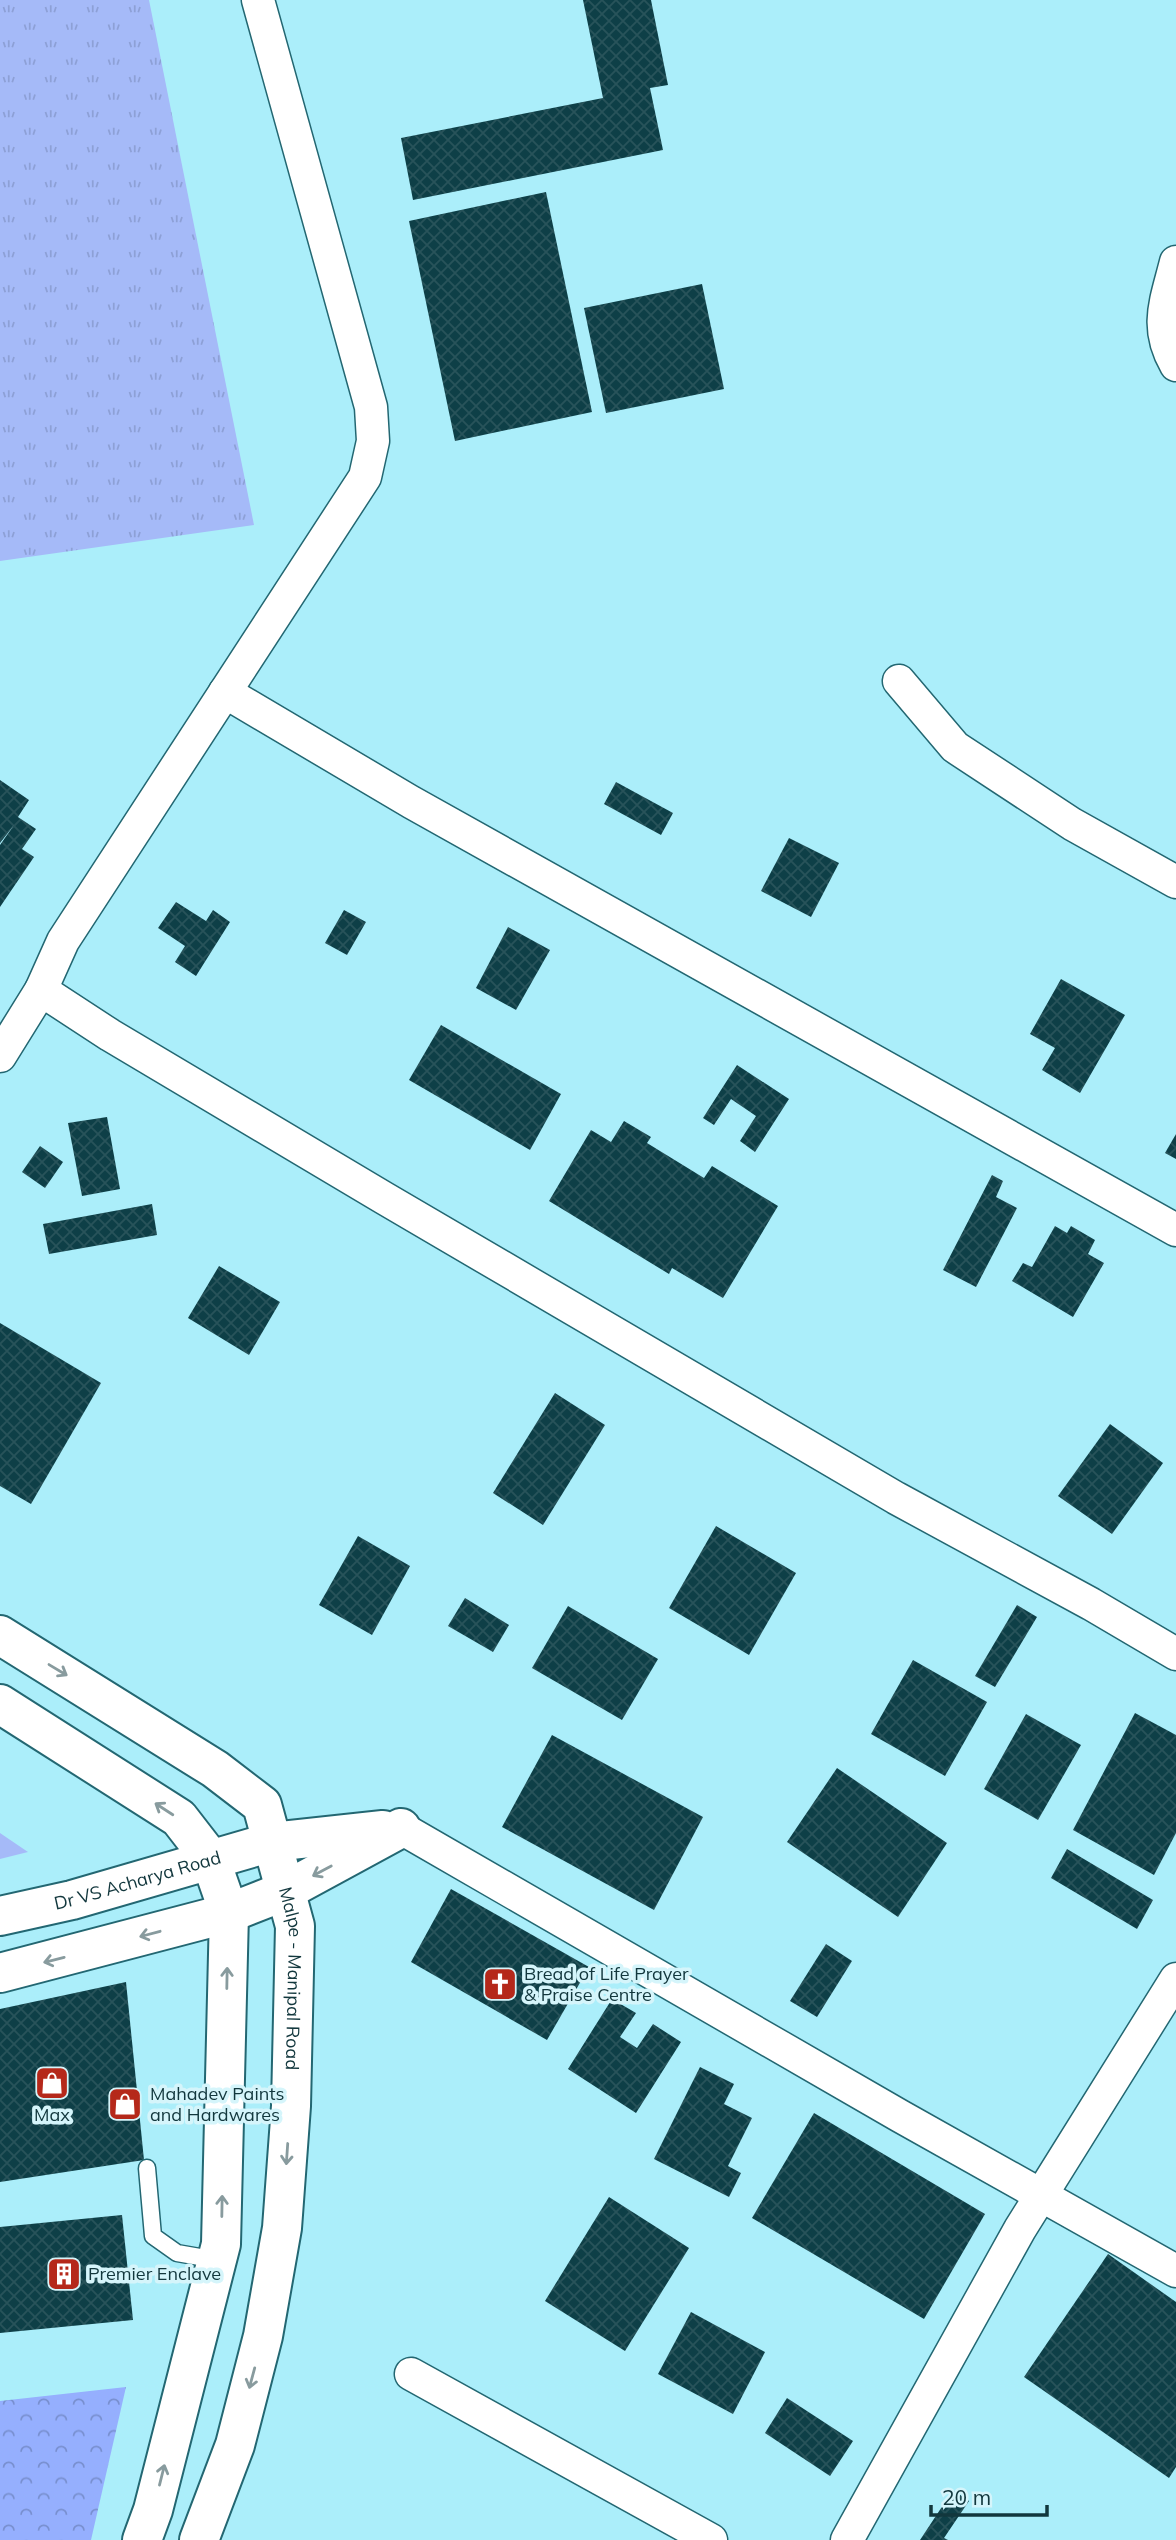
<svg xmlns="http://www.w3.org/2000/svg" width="1176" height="2540" viewBox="0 0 1176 2540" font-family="Mulish,sans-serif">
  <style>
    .forest { fill: url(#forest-crowns) }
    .park { fill: url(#park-tufts) }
    .building { fill: url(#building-cross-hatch) }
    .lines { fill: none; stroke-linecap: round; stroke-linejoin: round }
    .lane-casing { stroke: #236772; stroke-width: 19 }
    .street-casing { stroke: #236772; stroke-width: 35 }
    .secondary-casing { stroke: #236772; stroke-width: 42 }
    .highway-casing { stroke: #236772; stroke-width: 42 }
    .lane { stroke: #fff; stroke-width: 16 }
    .street { stroke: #fff; stroke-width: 32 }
    .secondary { stroke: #fff; stroke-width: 38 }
    .highway { stroke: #fff; stroke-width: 38 }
    .oneway { stroke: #889b9e }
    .labels { text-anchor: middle; stroke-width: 7; stroke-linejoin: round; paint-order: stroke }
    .street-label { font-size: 18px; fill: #12373d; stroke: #d5f5fb }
    .poi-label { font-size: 18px; fill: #12373d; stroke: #d5f5fb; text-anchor: start }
  </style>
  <defs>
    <pattern id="forest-crowns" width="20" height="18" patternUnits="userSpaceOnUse" patternTransform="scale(1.75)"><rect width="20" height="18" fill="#95affe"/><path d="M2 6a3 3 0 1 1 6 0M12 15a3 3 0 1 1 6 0" fill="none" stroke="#788fcf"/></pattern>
    <pattern id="park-tufts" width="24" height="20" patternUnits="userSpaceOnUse" patternTransform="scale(1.75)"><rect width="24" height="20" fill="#a5baf8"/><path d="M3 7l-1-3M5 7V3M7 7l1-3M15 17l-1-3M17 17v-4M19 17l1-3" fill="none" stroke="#8da0d6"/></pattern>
    <pattern id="building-cross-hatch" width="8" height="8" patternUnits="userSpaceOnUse" patternTransform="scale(1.75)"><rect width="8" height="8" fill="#0e3f47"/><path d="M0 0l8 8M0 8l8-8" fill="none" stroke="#28535a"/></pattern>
  </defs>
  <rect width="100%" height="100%" fill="#abeefa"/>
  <polygon class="forest" points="126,2387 91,2540 0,2540 0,2401"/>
  <g class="park">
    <polygon points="0,0 149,0 254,525 0,561"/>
    <polygon points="0,1833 28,1852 0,1859"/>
  </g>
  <g class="building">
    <polygon points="583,0 651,0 668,85 650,88 663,150 413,200 401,138 603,98"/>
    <polygon points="546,192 592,412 455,441 409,221"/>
    <polygon points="702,284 724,389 606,413 584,308"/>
    <polygon points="0,780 29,800 18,817 36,829 22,849 34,857 0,907 0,845 14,825 0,843"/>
    <polygon points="616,782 673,813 661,835 604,804"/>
    <polygon points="789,838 839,863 811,917 761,891"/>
    <polygon points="176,902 206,921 213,910 230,922 196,976 175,962 185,946 158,928"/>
    <polygon points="344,910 366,922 347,955 325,943"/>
    <polygon points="508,927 550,950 516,1010 476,988"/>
    <polygon points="1061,979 1125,1015 1080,1093 1042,1070 1055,1048 1030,1034"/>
    <polygon points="441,1025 561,1094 530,1150 409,1080"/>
    <polygon points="737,1065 789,1099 755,1152 740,1141 756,1116 731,1099 714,1125 703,1118"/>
    <polygon points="107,1117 120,1189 82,1196 68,1123"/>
    <polygon points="624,1121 651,1137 647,1143 704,1178 712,1166 778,1206 723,1298 672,1268 669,1274 549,1201 591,1130 611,1142"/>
    <polygon points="1176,1134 1176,1159 1165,1153"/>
    <polygon points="40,1146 63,1162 45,1188 22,1172"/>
    <polygon points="992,1175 1003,1181 996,1197 1017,1208 976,1287 943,1270"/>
    <polygon points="152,1204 157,1235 49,1254 43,1224"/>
    <polygon points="1055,1226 1067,1233 1071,1226 1095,1240 1088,1254 1104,1263 1073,1317 1012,1281 1023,1263 1032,1267"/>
    <polygon points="219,1266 280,1302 249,1355 188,1318"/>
    <polygon points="0,1323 101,1383 31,1504 0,1486"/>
    <polygon points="555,1393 605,1425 543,1525 493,1493"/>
    <polygon points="1110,1424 1163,1463 1112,1534 1058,1496"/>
    <polygon points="716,1526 796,1573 749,1655 669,1608"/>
    <polygon points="358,1536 410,1566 372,1635 319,1605"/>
    <polygon points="465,1598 509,1625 493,1652 448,1626"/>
    <polygon points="1017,1605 1037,1617 995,1687 975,1676"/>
    <polygon points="568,1606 658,1659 622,1720 532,1668"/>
    <polygon points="913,1660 987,1702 945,1776 871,1734"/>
    <polygon points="1135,1713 1176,1735 1176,1833 1154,1875 1073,1830"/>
    <polygon points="1026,1714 1081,1745 1038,1820 984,1789"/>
    <polygon points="552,1735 703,1817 654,1910 502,1827"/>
    <polygon points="837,1768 947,1843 898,1917 787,1842"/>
    <polygon points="1067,1849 1153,1900 1137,1929 1051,1878"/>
    <polygon points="451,1889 589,1967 547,2040 411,1962"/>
    <polygon points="826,1944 852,1961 817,2017 790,2001"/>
    <polygon points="126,1982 144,2160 0,2182 0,2009"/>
    <polygon points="612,1999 636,2013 620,2037 637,2048 653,2024 681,2042 636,2113 568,2069"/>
    <polygon points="700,2067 734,2084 724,2104 752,2118 728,2166 741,2173 729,2197 654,2159"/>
    <polygon points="814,2113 985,2214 924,2319 752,2218"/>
    <polygon points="609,2197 689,2248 625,2351 545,2301"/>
    <polygon points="122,2215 133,2320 0,2333 0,2227"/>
    <polygon points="1108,2254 1176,2302 1176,2467 1169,2478 1024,2377"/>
    <polygon points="691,2312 765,2352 733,2414 658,2374"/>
    <polygon points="787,2398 853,2441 830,2476 765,2433"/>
    <polygon points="953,2490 969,2501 944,2538 948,2540 920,2540"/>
  </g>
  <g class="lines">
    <g class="lane-casing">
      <polyline id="lane" points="147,2168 153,2236 177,2253 217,2260"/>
    </g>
    <g class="street-casing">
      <g id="street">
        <path d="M1176 262C1166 302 1154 327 1176 365"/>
        <polyline points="899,681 955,747 1072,824 1176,882"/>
        <polyline points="225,692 411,802 1176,1230"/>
        <polyline points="41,990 63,941 365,477 373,441 371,407 258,0"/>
        <polyline points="0,1056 41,990 110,1035 384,1198 896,1498 1091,1604 1176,1654"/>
        <polyline points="401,1828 900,2116 1176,2271"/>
        <polyline points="411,2374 711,2540"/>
        <polyline points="847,2540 1020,2229 1176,1979"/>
      </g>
    </g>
    <g class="secondary-casing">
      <g id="secondary">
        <path id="s1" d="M0 1916 72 1900 272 1842 383 1830"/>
        <polyline points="0,1973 229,1913 285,1891 401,1828"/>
      </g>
    </g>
    <g class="highway-casing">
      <g id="highway">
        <path id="s2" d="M0 1635 215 1769 262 1805 295 1926 291 2106 282 2228 263 2336 235 2445 199 2540"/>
        <polyline points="0,1704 179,1818 210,1858 229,1913 221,2244 153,2510 142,2540"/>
      </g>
    </g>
    <use href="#lane" class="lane"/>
    <use href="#street" class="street"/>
    <use href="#secondary" class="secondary"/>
    <use href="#highway" class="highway"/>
  </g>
  <defs><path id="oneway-shaft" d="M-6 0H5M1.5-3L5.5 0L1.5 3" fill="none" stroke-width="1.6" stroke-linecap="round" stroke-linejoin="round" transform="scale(1.75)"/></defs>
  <g class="oneway">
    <use href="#oneway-shaft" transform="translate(58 1670) rotate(31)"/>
    <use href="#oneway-shaft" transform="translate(164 1809) rotate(-147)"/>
    <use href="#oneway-shaft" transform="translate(322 1871) rotate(152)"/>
    <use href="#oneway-shaft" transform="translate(150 1934) rotate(165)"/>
    <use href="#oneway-shaft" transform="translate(54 1960) rotate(166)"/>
    <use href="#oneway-shaft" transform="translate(227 1978) rotate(-89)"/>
    <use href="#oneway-shaft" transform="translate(287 2154) rotate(94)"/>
    <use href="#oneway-shaft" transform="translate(222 2206) rotate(-89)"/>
    <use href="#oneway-shaft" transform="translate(252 2378) rotate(105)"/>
    <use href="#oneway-shaft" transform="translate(162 2475) rotate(-76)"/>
  </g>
  <defs>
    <g id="church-square" transform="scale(1.75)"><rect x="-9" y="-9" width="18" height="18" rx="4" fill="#b5281a" stroke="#d5f5fb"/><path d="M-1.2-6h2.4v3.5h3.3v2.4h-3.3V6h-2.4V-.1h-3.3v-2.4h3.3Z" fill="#fff"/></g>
    <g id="shop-square" transform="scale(1.75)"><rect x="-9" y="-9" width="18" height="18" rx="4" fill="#b5281a" stroke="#d5f5fb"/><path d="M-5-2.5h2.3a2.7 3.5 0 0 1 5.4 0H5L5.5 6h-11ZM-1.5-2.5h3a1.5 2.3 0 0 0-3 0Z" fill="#fff"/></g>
    <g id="building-square" transform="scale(1.75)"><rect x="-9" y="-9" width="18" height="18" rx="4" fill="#b5281a" stroke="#d5f5fb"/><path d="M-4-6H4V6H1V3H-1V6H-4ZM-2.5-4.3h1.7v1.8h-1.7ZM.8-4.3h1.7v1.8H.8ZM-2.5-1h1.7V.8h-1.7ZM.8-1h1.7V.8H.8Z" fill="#fff"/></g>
  </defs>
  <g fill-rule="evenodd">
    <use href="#church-square" x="500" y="1984"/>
    <use href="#shop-square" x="52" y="2083"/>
    <use href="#shop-square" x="125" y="2104"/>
    <use href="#building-square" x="64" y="2274"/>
  </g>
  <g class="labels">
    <g class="street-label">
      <text dy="6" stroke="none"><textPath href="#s1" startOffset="142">Dr VS Acharya Road</textPath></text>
      <text dy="6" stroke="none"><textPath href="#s2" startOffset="490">Malpe - Manipal Road</textPath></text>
    </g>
    <g class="poi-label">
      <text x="524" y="1980">Bread of Life Prayer<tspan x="524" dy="21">&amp; Praise Centre</tspan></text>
      <text x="150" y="2100">Mahadev Paints<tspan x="150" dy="21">and Hardwares</tspan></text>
      <text x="52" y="2121" text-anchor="middle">Max</text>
      <text x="88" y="2280">Premier Enclave</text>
    </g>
  </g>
  <path d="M931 2505v10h116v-10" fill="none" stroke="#12373d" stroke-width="3.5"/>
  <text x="942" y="2505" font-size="21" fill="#12373d" stroke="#d5f5fb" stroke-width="5" paint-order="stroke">20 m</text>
</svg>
